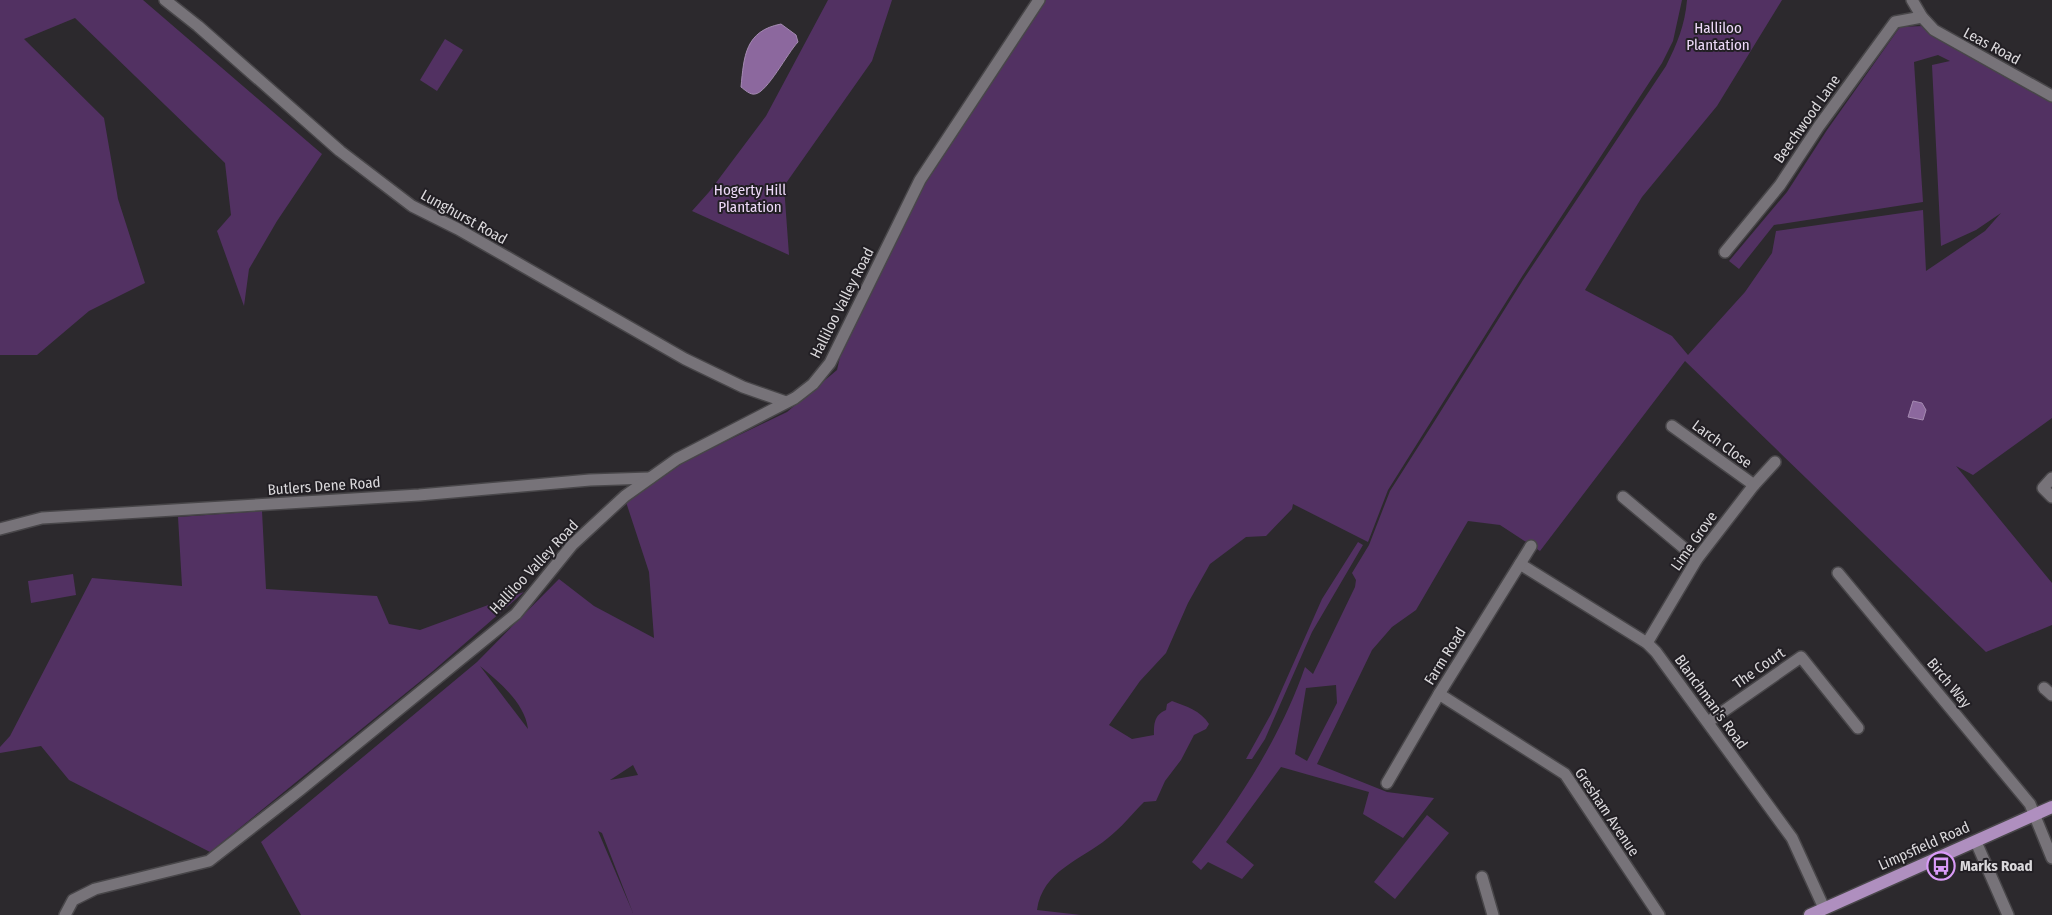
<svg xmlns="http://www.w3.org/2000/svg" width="2052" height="915" viewBox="0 0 2052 915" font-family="'Fira Sans Condensed',sans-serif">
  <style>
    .green { fill: #523162; fill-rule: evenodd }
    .water { fill: #8c689e; stroke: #a48ab1 }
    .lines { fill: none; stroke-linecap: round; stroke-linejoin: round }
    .minor-casing { stroke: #484649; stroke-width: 14 }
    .major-casing { stroke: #484649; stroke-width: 15 }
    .minor { stroke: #777379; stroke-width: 11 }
    .major { stroke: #af8fbf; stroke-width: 12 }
    .labels { text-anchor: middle; stroke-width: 4; stroke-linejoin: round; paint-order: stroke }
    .park-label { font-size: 15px; fill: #eedaf9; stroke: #221f24 }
    .street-label { font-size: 15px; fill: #dbd9dc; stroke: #221f24 }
    .poi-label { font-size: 15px; font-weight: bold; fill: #dbd9dc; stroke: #221f24; text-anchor: start }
  </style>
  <rect width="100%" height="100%" fill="#2c292d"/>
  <g class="green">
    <polygon points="0,0 143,0 322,154 277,221 249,269 244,306 217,231 231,215 225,163 75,18 24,39 104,118 118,199 145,283 89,311 37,355 0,355"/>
    <polygon points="828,0 892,0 872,61 784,186 789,255 692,211 709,192 766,116"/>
    <path d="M1046 0H1682L1673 41 1662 63 1523 275 1388 490 1368 542 1293 504 1292 509 1266 536 1246 537 1210 564 1188 603 1166 653 1140 681 1109 725 1132 739 1154 735C1154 724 1154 715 1166 710L1167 704 1172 701C1186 706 1201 711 1209 724L1206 729 1194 735 1181 760 1165 781 1156 801 1144 802C1132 814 1121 828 1108 838 1080 861 1043 870 1037 910L1081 915H301L261 842 477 662 559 579 594 606 654 638 649 572 626 502 679 464 787 412 837 370 840 357 925 184ZM480 666C499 682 525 703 528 729ZM633 765 638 775 610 780ZM598 831 602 833 633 913Z"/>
    <path d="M1687 0H1782L1717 106 1642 197 1585 290 1672 336 1688 355 1745 292 1772 253 1776 231 1923 210 1926 271 1985 231 2001 213 1976 230 1941 246 1932 65 1950 61 1938 55 1914 62 1923 202 1774 225 1739 269 1729 261 1787 192 1827 130 1900 27 1923 26 2052 102V418L1973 475 1956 466 2052 583V625L1986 652 1685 361 1540 551 1500 525 1468 521 1416 610 1392 627 1372 650 1317 764 1387 792 1434 798 1403 838 1363 814 1369 792 1281 767 1226 842 1254 865 1242 879 1208 862 1201 870 1192 862C1238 802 1280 739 1305 667L1313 674 1355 587 1356 580 1352 573 1369 545 1390 491 1434 422 1523 280 1666 66C1677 44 1685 25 1687 0ZM1336 685 1337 703 1307 761 1295 754 1306 688Z"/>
    <polygon points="445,39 463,50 437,91 420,80"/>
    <polygon points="262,511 266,589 377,596 389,624 420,630 524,592 433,671 210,852 69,780 41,746 0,753 0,747 10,736 92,578 182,586 178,517"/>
    <polygon points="1358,542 1363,545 1312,632 1265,739 1252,759 1246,759 1271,714 1322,599"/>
    <polygon points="73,574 76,595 31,603 28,581"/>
    <polygon points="1427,815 1449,833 1395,899 1374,882"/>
  </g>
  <g class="water">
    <path d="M781 24 796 35 798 42C788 52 767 93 755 94 750 95 745 90 741 87 744 56 745 31 781 24Z"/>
    <polygon points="1913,401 1922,403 1926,410 1923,420 1908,417"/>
  </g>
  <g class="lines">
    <g class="minor-casing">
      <g id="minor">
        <polyline points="165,0 198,26 340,151 412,206 458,229 685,359 743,387 786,402"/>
        <polyline points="1912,0 1922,17 1934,30 2052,96"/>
        <polyline points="1725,252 1780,185 1819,126 1895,22 1922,17"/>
        <polyline points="1672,426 1754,485"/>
        <polyline points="2052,478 2043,488 2052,497"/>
        <polyline points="1623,497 1697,559"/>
        <polyline points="0,529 42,518 419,495 590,480 650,478"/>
        <polyline points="1520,564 1647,643 1656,652 1792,838 1824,908"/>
        <polyline points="1838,573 2030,804 2052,858"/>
        <polyline points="1647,643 1697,559 1754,485 1775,462"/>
        <polyline points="2044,688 2052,695"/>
        <polyline points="1439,694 1565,774 1659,915"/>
        <polyline points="1708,722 1801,657 1858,728"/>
        <polyline points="1387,783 1439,694 1531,546"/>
        <polyline points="1976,842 2008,915"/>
        <polyline points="1482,877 1493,915"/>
        <polyline points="65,915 73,900 95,889 209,861 300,790 516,614 572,545 625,496 677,459 795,398 813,384 830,363 920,180 1039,0"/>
      </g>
    </g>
    <g class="major-casing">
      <polyline id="major" points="1810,915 2052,807"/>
    </g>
    <use href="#minor" class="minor"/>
    <use href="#major" class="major"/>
  </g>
  <defs>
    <g id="bus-ring" transform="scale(1.4375)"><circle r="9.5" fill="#221f24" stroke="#d99af7" stroke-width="1.5"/><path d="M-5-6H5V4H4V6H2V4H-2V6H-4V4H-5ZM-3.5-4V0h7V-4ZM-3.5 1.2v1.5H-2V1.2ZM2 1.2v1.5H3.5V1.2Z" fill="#d99af7"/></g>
  </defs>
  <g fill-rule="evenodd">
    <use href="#bus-ring" x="1941" y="866"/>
  </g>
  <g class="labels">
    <g class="park-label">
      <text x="1718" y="33">Halliloo<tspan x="1718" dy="17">Plantation</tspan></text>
      <text x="750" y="195">Hogerty Hill<tspan x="750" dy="17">Plantation</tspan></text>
    </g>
    <g class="street-label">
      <text transform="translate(1992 46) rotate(28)" y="5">Leas Road</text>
      <text transform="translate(1807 119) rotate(-55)" y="5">Beechwood Lane</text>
      <text transform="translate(464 217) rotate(29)" y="5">Lunghurst Road</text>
      <text transform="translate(842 303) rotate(-63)" y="5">Halliloo Valley Road</text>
      <text transform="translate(1722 444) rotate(36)" y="5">Larch Close</text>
      <text transform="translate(324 486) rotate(-4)" y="5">Butlers Dene Road</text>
      <text transform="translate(1694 541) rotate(-55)" y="5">Lime Grove</text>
      <text transform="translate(534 567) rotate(-47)" y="5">Halliloo Valley Road</text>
      <text transform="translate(1445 656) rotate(-58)" y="5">Farm Road</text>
      <text transform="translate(1759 668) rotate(-35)" y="5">The Court</text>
      <text transform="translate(1949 683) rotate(50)" y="5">Birch Way</text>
      <text transform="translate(1711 702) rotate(54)" y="5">Blanchman's Road</text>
      <text transform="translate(1607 812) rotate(56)" y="5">Gresham Avenue</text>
      <text transform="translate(1924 846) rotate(-24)" y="5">Limpsfield Road</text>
    </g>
    <g class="poi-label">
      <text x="1960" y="871">Marks Road</text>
    </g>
  </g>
</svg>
